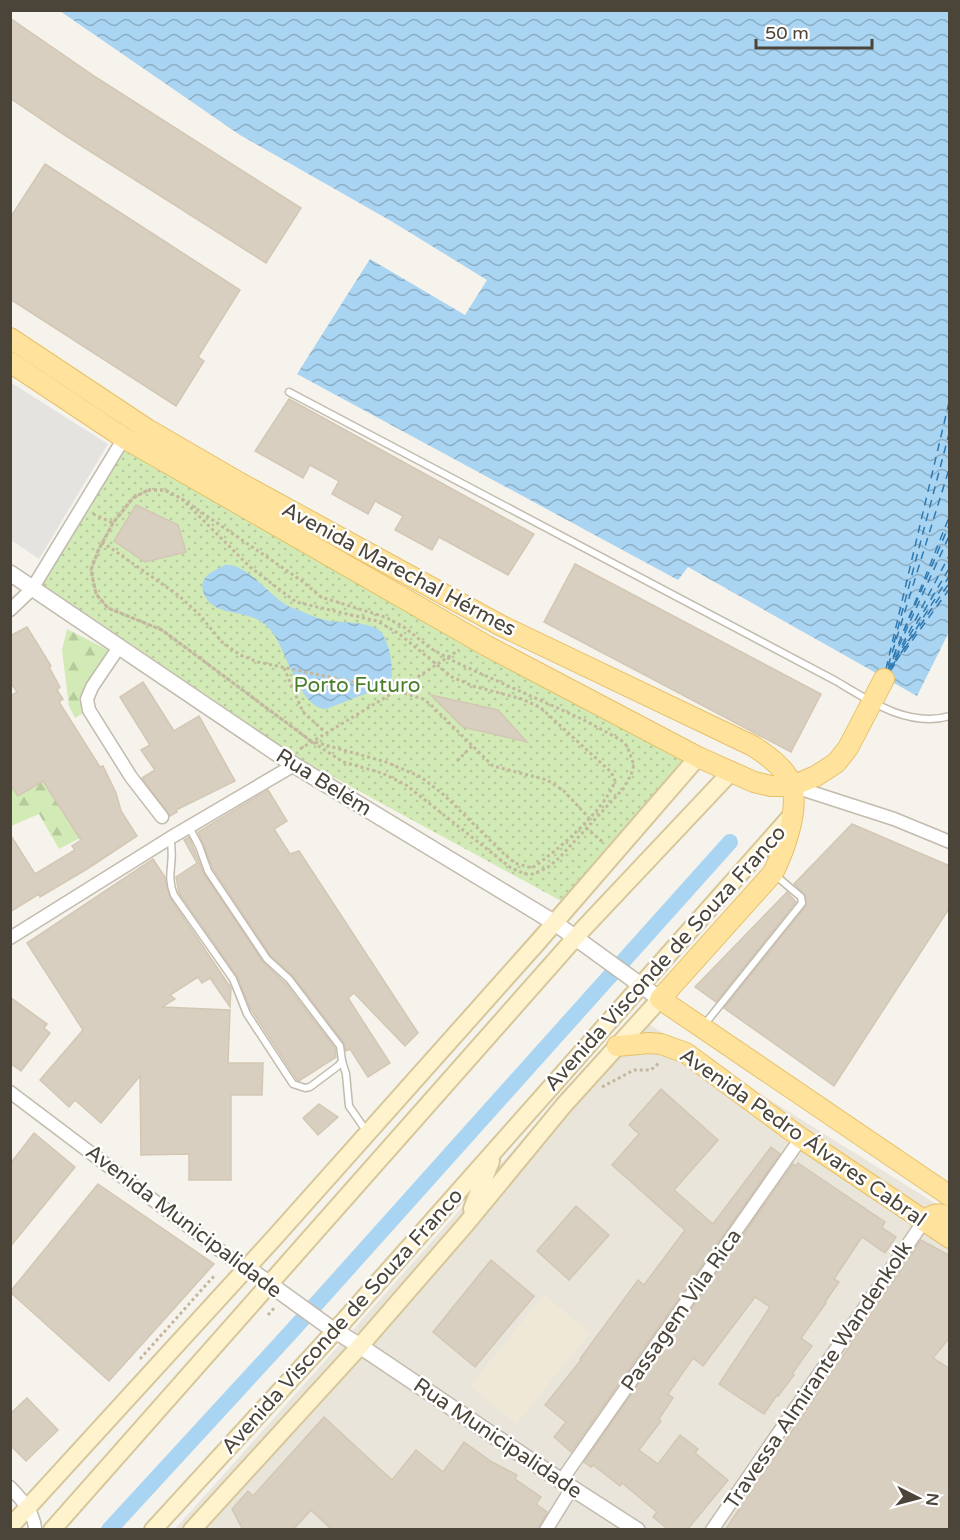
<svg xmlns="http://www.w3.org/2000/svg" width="960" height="1540" viewBox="0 0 960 1540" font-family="'Varela Round',sans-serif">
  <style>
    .residential { fill: #eae5da }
    .education { fill: #efe8d6 }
    .forest { fill: url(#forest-firs) }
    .park { fill: url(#park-dots) }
    .parking { fill: #e5e3e0 }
    .water { fill: url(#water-waves) }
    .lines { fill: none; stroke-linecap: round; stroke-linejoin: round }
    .canal { stroke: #a9d4f2; stroke-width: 16 }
    .ferry { stroke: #2e7ab2; stroke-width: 1.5; stroke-dasharray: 8 6; stroke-linecap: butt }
    .building { fill: #d8cfc1; stroke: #d3c7b4; stroke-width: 1.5 }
    .service-casing { stroke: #c2bbae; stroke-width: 9 }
    .minor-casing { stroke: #c2bbae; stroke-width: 15 }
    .tertiary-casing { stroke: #c2bbae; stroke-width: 18 }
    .secondary-casing { stroke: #d6c79b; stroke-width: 20 }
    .primary-casing { stroke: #e6c16a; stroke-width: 22 }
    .path { stroke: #c4b79f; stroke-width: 3; stroke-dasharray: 3 3; stroke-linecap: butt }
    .service { stroke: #fff; stroke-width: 6 }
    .minor { stroke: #fff; stroke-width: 12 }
    .tertiary { stroke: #fff; stroke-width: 15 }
    .secondary { stroke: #fff3cd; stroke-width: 16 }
    .primary { stroke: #ffe39c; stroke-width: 20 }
    .labels { text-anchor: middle; stroke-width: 5; stroke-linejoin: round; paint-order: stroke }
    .street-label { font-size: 21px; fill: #4b4439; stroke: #fff }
    .park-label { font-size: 21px; fill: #4a7f2a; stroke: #fff }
  </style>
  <defs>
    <pattern id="forest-firs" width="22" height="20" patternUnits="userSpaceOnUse" patternTransform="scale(1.5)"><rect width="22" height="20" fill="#d2eab5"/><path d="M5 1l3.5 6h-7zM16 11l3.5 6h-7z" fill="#b6ca9c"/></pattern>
    <pattern id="park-dots" width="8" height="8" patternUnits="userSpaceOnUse" patternTransform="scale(1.5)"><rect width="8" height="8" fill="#d2eab5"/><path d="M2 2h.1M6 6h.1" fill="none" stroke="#b6ca9c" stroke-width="1.8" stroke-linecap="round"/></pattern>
    <pattern id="water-waves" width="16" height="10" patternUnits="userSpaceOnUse" patternTransform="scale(1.5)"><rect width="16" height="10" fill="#a9d4f2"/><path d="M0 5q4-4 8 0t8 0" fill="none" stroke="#8caec5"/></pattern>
  </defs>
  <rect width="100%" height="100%" fill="#f6f3ec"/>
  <polygon class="residential" points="634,1015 949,1212 949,1529 174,1530"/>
  <polygon class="education" points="544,1295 590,1333 516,1424 470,1386"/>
  <g class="forest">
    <polygon points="67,629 108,650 82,692 82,704 85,712 75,718 69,706 62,650"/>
    <polygon points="34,767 80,838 59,849 39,814 11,826 10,785 18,796 26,792"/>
  </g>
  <polygon class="park" points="124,448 153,467 683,760 563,902 302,760 85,613 40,585"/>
  <polygon class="parking" points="10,382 108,444 39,559 11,540"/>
  <g class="water">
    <polygon points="60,11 949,11 949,632 917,696 688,567 678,580 297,374 370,259 465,315 487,280 391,221 240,135"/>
    <path d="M225 565C248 563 269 597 290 607 302 611 313 617 325 620 342 624 366 620 380 631 389 639 394 668 391 680L375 690 326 709C299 708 287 651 272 632 269 627 264 623 258 620 241 610 210 616 203 591 199 576 214 571 225 565Z"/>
  </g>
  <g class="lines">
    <polyline class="canal" points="109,1530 291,1332 730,842"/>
    <g class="ferry">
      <polyline points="904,631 950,523"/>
      <polyline points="894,643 950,430"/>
      <polyline points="904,652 950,588"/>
      <polyline points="901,653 950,575"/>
      <polyline points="893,659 950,534"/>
      <polyline points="895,660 950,567"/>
      <polyline points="896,661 950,582"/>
      <polyline points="888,666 950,466"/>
      <polyline points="891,668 896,660"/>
      <polyline points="886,669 950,398"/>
      <polyline points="888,670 950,515"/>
      <polyline points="889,670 950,554"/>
      <polyline points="890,671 898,660"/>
    </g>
  </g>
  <g class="building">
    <polygon points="10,18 97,78 301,208 266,263 66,136 10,98"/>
    <polygon points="45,164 240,290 198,357 204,361 176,406 10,299 10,218"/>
    <polygon points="289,399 534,534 508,575 439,537 432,550 395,530 403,516 375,501 368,514 332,494 339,481 310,465 303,478 255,451"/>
    <polygon points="136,505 178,525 186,552 145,562 114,541"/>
    <polygon points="575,564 821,694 791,752 544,622"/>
    <polygon points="27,627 51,666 49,667 60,687 57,690 63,699 59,702 100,767 103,766 116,793 121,811 137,836 87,869 40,897 39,894 10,912 10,834 35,874 75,850 72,846 81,840 43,781 18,796 10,784 10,696 17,692 10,682 10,636"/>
    <polygon points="143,682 174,731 199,716 235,781 176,810 177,812 170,816 142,778 155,770 141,750 150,745 120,697"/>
    <polygon points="431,695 498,710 527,742 463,727"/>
    <polygon points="268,790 287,821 274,829 290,854 299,851 418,1033 405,1046 354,993 348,998 390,1063 368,1077 350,1049 346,1051 344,1043 293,976 271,956 213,869 198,832"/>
    <polygon points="852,824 950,866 950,907 834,1086 724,1008 806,906 805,894 794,884"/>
    <polygon points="189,837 204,874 263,962 285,983 335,1048 336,1057 299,1081 297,1080 250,1008 237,976 179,893 176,877 197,863 184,840"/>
    <polygon points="153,859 165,877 170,898 231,988 230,1007 210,978 202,983 198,977 170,995 175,999 162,1007 230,1010 228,1063 263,1063 262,1095 231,1095 231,1180 189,1180 189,1154 141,1155 140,1076 101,1123 75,1100 69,1107 40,1080 83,1030 27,943"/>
    <polygon points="787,892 796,902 716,1002 695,987"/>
    <polygon points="10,997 47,1024 44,1028 50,1033 21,1071 10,1063"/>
    <polygon points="661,1089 718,1140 674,1190 713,1224 771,1147 780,1154 571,1452 554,1437 566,1422 545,1405 581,1360 580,1359 638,1280 644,1285 685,1230 612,1165 639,1134 629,1125"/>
    <polygon points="319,1104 338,1117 318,1135 303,1118"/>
    <polygon points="34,1133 75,1167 10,1247 10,1164"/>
    <polygon points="798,1163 885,1222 882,1228 896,1237 885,1253 862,1237 834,1279 839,1282 825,1302 826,1303 801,1338 812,1346 792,1374 794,1375 778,1396 777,1395 764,1414 719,1384 770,1307 755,1297 703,1366 693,1358 668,1394 673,1398 659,1419 661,1421 639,1450 658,1464 680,1435 698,1449 695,1453 728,1480 687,1530 669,1530 653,1517 657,1512 622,1483 620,1486 593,1465 591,1467 584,1462 793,1164 796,1166"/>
    <polygon points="98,1184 214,1264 109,1381 10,1292"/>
    <polygon points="576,1206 609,1235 569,1280 537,1251"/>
    <polygon points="921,1240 950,1256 950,1337 933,1358 950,1369 950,1530 725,1530"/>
    <polygon points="491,1260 534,1296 475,1367 433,1332"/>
    <polygon points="27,1398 58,1430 26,1461 10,1445 10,1414"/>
    <polygon points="324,1417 392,1480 416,1450 443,1472 464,1442 492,1462 517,1475 515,1479 541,1497 536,1504 547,1512 538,1530 332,1530 311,1510 293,1530 243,1530 232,1509 248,1491 253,1496"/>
  </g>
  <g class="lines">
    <g class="service-casing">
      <g id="service">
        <path d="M289 392 836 681C869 701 909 728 950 716"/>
        <path d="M170 838C176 861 165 874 174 895L233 979 247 1014 293 1084 305 1088 310 1087 338 1066 342 1061 340 1046 289 979 267 959 208 871 199 846 189 827"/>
        <polyline points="704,1025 802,903 801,897 775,875"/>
        <polyline points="342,1061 346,1074 349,1106 367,1132"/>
      </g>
    </g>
    <g class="minor-casing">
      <g id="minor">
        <polyline points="10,610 32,589 124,438"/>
        <polyline points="119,647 92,687 87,699 89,710 131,777 162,817"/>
        <polyline points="792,786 894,819 950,842"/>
        <polyline points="10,938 170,838 294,765"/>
        <polyline points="10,1092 230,1258 246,1267"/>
        <polyline points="561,1481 801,1138"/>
        <path d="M10 1487C21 1499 35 1513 35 1530"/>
        <polyline points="546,1530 572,1488"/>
        <polyline points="712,1530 924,1221"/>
      </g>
    </g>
    <g class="tertiary-casing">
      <g id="tertiary">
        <polyline points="10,573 294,765 555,923 660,999"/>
        <polyline points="246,1267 329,1327 360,1346 561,1481 637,1530"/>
      </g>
    </g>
    <g class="secondary-casing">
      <g id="secondary">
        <polyline points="472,1209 491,1161"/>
        <polyline points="10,1527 275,1237 537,943 698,757"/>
        <polyline points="52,1530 583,929 731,772"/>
        <polyline points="153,1530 335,1331 791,816"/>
        <polyline points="192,1530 360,1346 466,1224 564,1105 660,999"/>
      </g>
    </g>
    <g class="primary-casing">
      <g id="primary">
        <path d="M10 338 147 429 240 483 500 625 753 746C767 755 787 769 792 786 799 811 784 851 773 873L660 999 950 1196"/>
        <polyline points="10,362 124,438 487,646 698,757 754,782 771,786 792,786 816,776 836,763 848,748 884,679"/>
        <polyline points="617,1046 649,1043 661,1044 686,1053 801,1138 950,1238"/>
        <path d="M924 1221C933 1214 938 1212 950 1217"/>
      </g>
    </g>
    <g class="path">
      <polygon points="148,490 165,490 182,499 302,581 321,597 385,617 404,627 430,648 455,662 582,719 621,740 627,746 634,765 631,775 623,789 559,858 547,868 533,874 525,874 511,868 406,785 382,773 343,762 311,741 162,630 108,608 96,594 91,570 98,551 113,523 133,498"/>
      <path d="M148 490H165L182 499 250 567 296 602 377 621 398 633 452 677 473 686 522 699 541 708 611 772 615 781C605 810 557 851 532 868L515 863 504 854 444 795 421 777 386 762 311 741 162 630 108 608 96 594 91 570 98 551 113 523 133 498Z"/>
      <polyline points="93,514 113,523"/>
      <polyline points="102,542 178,595 198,613 222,642 240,655 258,662 396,691 423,699 430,704 493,766 547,780 564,791 589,818"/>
      <polyline points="284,668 303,712 325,732"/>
      <polyline points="300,749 396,691 459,650"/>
      <polyline points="457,761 472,746"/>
      <polyline points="586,828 604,843"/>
      <polyline points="602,1087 634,1070 651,1070 660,1062"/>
      <polyline points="268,1315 276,1306"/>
      <polyline points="140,1359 214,1276"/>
    </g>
    <use href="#service" class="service"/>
    <use href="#minor" class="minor"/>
    <use href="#tertiary" class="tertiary"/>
    <use href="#secondary" class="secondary"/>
    <use href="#primary" class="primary"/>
  </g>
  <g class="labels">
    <g class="street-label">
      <text transform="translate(399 569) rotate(28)" y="7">Avenida Marechal Hérmes</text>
      <text transform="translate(324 782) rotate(32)" y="7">Rua Belém</text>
      <text transform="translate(665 958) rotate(-48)" y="7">Avenida Visconde de Souza Franco</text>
      <text transform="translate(803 1137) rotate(35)" y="7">Avenida Pedro Álvares Cabral</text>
      <text transform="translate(184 1221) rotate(37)" y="7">Avenida Municipalidade</text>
      <text transform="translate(681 1310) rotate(-55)" y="7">Passagem Vila Rica</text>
      <text transform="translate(342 1321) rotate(-48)" y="7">Avenida Visconde de Souza Franco</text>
      <text transform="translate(818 1375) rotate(-56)" y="7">Travessa Almirante Wandenkolk</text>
      <text transform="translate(498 1438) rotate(34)" y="7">Rua Municipalidade</text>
    </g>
    <g class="park-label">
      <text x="357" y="692">Porto Futuro</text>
    </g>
  </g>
  <rect width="960" height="1540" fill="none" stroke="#4b4439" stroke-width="24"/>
  <g transform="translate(918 1498) rotate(96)" stroke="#ffffff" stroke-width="4.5" paint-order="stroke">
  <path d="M0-4.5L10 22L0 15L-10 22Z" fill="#4b4439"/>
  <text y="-9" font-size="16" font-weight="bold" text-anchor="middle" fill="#4b4439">N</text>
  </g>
  <path d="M756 39v9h116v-9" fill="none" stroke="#4b4439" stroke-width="3"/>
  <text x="765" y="39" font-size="18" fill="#4b4439" stroke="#ffffff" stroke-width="4.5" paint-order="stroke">50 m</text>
</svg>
